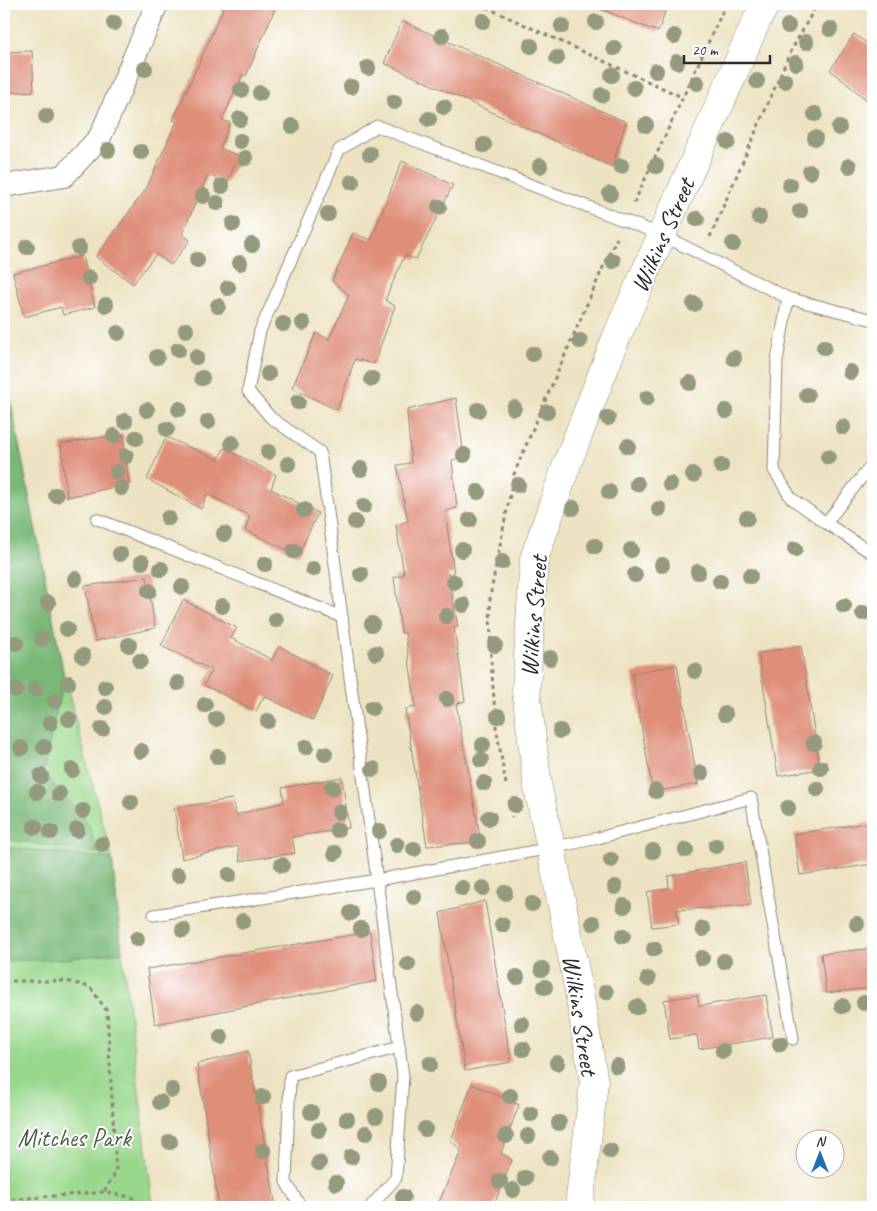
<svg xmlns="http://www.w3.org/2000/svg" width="877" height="1211" viewBox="0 0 877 1211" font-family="Caveat,sans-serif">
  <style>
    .green { fill: #99d78c; stroke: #62815c }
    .forest { fill: #7ab878; stroke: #527252 }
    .building { fill: #df8e7a }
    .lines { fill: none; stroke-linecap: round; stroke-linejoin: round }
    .service-casing { stroke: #8c8676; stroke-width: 13 }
    .minor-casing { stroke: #8c8676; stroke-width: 24 }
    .tertiary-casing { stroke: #8c8676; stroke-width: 29 }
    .path { stroke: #8c8676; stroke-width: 3; stroke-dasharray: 4 4; stroke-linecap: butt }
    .service { stroke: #fff; stroke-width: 11 }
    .minor { stroke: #fff; stroke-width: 22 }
    .tertiary { stroke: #fff; stroke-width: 28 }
    .tree { fill: #949a7e }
    .labels { text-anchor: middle; stroke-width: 4; stroke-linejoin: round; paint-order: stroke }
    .street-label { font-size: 25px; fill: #2b2b2b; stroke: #fff }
    .park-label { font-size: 25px; fill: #4c5f48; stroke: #fff }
  </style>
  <rect width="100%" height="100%" fill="#fff"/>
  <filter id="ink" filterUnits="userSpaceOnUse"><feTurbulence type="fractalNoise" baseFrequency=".02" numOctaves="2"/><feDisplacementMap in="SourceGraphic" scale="10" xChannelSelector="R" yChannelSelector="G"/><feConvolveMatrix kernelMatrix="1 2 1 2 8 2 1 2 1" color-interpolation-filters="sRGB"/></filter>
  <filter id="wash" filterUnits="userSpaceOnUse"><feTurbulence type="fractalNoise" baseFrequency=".0096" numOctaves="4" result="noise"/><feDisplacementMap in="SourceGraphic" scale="20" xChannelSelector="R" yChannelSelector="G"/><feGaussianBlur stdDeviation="1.12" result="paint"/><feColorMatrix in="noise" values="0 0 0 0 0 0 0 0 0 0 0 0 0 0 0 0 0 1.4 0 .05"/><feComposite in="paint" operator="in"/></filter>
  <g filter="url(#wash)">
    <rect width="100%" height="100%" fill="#ede2c1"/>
    <polygon class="green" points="4,367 64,676 112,859 122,952 153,1207 4,1207"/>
    <g class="forest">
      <polygon points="4,367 64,676 43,772 90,827 97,853 4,839"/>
      <polygon points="4,847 112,859 122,952 63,959 4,961"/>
    </g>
    <g id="blocks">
      <g class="building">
        <polygon points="225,4 277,4 246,76 243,74 222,120 230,123 220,148 239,156 227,183 208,175 182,234 190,240 171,265 156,254 133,284 96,257 146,189 177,121 173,120 197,67 197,68"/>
        <polygon points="590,4 668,4 658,32 590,5"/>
        <polygon points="402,21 626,122 612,167 384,63"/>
        <polygon points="854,34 873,48 873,105 830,70"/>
        <polygon points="32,51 34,91 4,93 4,52"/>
        <polygon points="402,161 453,185 416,259 405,255 385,300 395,306 374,364 355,359 337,410 292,388 316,333 329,339 349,295 332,281 353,233 371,240"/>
        <polygon points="82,256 95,307 63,315 61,307 24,317 13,273"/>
        <polygon points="456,398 464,457 452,460 457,508 445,512 454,574 448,574 458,627 454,627 465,701 456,704 481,842 427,846 405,709 416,707 405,633 401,633 394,577 404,575 396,525 408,521 397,465 411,463 407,410"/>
        <polygon points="123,434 129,484 67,497 61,444"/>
        <polygon points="166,437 218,460 224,448 276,475 271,489 318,513 298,555 245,530 250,516 207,494 201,509 147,479"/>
        <polygon points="147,577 155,628 95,641 85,586"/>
        <polygon points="183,600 237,628 231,638 272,660 279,646 333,676 313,720 264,696 256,711 204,685 212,670 161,646"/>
        <polygon points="801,646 820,769 778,776 758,653"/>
        <polygon points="677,665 698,784 653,792 632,673"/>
        <polygon points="342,777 349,828 292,837 295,853 240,861 238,846 182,859 174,808 232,799 236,815 284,802 282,788"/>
        <polygon points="873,822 873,864 800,875 794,834"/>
        <polygon points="745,862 751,905 676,910 679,924 652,927 647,892 669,888 668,876"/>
        <polygon points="485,901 511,1062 465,1071 440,913"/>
        <polygon points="370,932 377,981 155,1024 147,969"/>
        <polygon points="873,948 873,988 826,993 821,954"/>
        <polygon points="697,995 699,1006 766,995 773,1037 699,1049 697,1035 670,1039 664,1000"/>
        <polygon points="248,1051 276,1207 219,1207 197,1064"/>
        <polygon points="472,1084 519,1105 501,1153 512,1160 493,1207 437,1207 461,1151 451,1140"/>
      </g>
    </g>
  </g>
  <g filter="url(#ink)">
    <use href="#blocks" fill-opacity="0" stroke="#8c8676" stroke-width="1"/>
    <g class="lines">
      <g class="service-casing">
        <g id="service">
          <polyline points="788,298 777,361 774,470 791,498 826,523 873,463"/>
          <polyline points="97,519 342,617"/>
          <polyline points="826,523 873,554"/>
          <polyline points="154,915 377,880 551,848 598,838 751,798 793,1039"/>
          <polyline points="301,1207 286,1182 290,1076 400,1047"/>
          <polyline points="370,1207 396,1178 403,1076 320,452 271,418 248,391 260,331 339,150 377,126 662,235 788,298 873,320"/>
        </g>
      </g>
      <g class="minor-casing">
        <polyline id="minor" points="4,186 64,176 100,137 157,4"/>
      </g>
      <g class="tertiary-casing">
        <polyline id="tertiary" points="579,1207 594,1082 579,992 551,848 538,788 526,690 534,559 567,464 617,336 757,20 766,4"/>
      </g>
      <g class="path">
        <polyline points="479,4 682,97"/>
        <polyline points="634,203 726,4"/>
        <polyline points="710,237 789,55 817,4"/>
        <polyline points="506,784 496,727 491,660 490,597 501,540 514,474 535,424 604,265 617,238"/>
        <polyline points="511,808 512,817"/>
        <polyline points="4,981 67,981 90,987 107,1011 116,1172 104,1192"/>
        <polyline points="4,1200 104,1192 132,1197 148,1207"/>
      </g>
      <use href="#service" class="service"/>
      <use href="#minor" class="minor"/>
      <use href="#tertiary" class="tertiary"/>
    </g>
    <g class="tree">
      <circle cx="483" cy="21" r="8"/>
      <circle cx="596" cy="22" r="8"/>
      <circle cx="114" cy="23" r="8"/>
      <circle cx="562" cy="26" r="8"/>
      <circle cx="788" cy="26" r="8"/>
      <circle cx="830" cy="29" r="8"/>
      <circle cx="442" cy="36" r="8"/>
      <circle cx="674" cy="36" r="8"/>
      <circle cx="806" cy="42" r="8"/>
      <circle cx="531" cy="46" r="8"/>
      <circle cx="614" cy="48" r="8"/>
      <circle cx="557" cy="58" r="8"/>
      <circle cx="677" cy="62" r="8"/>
      <circle cx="796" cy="63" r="8"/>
      <circle cx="368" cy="68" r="8"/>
      <circle cx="145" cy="69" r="8"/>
      <circle cx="656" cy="71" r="8"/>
      <circle cx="612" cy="75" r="8"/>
      <circle cx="757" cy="81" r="8"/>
      <circle cx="785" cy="81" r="8"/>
      <circle cx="697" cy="83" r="8"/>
      <circle cx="351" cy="87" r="8"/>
      <circle cx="634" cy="88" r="8"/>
      <circle cx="241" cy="90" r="8"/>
      <circle cx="260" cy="93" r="8"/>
      <circle cx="602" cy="95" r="8"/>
      <circle cx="394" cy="102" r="8"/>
      <circle cx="444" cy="107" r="8"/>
      <circle cx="815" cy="114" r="8"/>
      <circle cx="46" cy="116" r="8"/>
      <circle cx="240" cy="119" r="8"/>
      <circle cx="429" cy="119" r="8"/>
      <circle cx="646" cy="125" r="8"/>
      <circle cx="292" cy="126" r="8"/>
      <circle cx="839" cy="128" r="8"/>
      <circle cx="815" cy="138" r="8"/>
      <circle cx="240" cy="141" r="8"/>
      <circle cx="728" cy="142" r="8"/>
      <circle cx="484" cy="145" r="8"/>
      <circle cx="108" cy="150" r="8"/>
      <circle cx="141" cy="152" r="8"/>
      <circle cx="370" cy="154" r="8"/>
      <circle cx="245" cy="158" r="8"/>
      <circle cx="540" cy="166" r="8"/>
      <circle cx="621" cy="166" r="8"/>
      <circle cx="656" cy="166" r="8"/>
      <circle cx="849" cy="166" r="8"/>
      <circle cx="810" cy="172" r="8"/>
      <circle cx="352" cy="182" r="8"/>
      <circle cx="790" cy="185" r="8"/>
      <circle cx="222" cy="186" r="8"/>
      <circle cx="610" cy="194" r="8"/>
      <circle cx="203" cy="196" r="8"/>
      <circle cx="217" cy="203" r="8"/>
      <circle cx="439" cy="207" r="8"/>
      <circle cx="800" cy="211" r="8"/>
      <circle cx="328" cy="214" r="8"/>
      <circle cx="759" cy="217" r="8"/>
      <circle cx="697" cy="219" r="8"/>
      <circle cx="233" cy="224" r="8"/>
      <circle cx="733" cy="244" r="8"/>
      <circle cx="252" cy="245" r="8"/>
      <circle cx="27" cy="247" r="8"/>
      <circle cx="79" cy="248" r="8"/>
      <circle cx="197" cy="260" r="8"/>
      <circle cx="613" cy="261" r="8"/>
      <circle cx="240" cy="263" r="8"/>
      <circle cx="89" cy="278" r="8"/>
      <circle cx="228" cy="288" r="8"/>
      <circle cx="694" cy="304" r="8"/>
      <circle cx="106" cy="305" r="8"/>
      <circle cx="218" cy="306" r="8"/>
      <circle cx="303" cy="323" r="8"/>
      <circle cx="283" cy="324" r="8"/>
      <circle cx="186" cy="330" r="8"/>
      <circle cx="118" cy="333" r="8"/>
      <circle cx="580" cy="341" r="8"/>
      <circle cx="824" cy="347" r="8"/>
      <circle cx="178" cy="350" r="8"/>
      <circle cx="533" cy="354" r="8"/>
      <circle cx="157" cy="357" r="8"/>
      <circle cx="196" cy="357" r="8"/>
      <circle cx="734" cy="358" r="8"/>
      <circle cx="850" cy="372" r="8"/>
      <circle cx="268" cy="374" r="8"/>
      <circle cx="202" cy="378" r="8"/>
      <circle cx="372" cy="379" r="8"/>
      <circle cx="690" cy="383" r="8"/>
      <circle cx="807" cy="395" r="8"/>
      <circle cx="647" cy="398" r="8"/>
      <circle cx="298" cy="402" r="8"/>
      <circle cx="514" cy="408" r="8"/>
      <circle cx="179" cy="409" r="8"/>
      <circle cx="147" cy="410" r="8"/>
      <circle cx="478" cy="410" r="8"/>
      <circle cx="726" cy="411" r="8"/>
      <circle cx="547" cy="412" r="8"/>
      <circle cx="608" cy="418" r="8"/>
      <circle cx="125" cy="421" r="8"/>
      <circle cx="208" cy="422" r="8"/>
      <circle cx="843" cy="427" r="8"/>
      <circle cx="167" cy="429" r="8"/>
      <circle cx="114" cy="436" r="8"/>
      <circle cx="136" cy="438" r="8"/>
      <circle cx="232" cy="443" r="8"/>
      <circle cx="628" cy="446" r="8"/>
      <circle cx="268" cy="452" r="8"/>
      <circle cx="464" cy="455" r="8"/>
      <circle cx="126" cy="456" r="8"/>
      <circle cx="828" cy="457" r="8"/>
      <circle cx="288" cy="464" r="8"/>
      <circle cx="721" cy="466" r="8"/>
      <circle cx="361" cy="469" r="8"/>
      <circle cx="117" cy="472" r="8"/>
      <circle cx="693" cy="475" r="8"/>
      <circle cx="637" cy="484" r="8"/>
      <circle cx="670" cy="484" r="8"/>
      <circle cx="518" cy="485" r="8"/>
      <circle cx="121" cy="488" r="8"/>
      <circle cx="478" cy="492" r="8"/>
      <circle cx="609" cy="492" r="8"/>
      <circle cx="56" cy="495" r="8"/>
      <circle cx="364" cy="506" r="8"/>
      <circle cx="573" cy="508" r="8"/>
      <circle cx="659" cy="509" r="8"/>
      <circle cx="304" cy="510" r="8"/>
      <circle cx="168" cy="518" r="8"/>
      <circle cx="747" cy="518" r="8"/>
      <circle cx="470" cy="520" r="8"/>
      <circle cx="355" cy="522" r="8"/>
      <circle cx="224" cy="534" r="8"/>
      <circle cx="595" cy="546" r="8"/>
      <circle cx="795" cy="549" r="8"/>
      <circle cx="462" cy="550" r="8"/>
      <circle cx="631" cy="550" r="8"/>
      <circle cx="294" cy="551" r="8"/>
      <circle cx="120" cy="554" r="8"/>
      <circle cx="142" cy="562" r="8"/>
      <circle cx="502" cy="562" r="8"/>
      <circle cx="265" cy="564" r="8"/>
      <circle cx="662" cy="565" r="8"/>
      <circle cx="161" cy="569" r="8"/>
      <circle cx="313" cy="569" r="8"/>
      <circle cx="698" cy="572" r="8"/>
      <circle cx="361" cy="574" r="8"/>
      <circle cx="635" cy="575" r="8"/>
      <circle cx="750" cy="576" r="8"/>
      <circle cx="75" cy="579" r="8"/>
      <circle cx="720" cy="581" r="8"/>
      <circle cx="454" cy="582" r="8"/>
      <circle cx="182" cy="587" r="8"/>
      <circle cx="149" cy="591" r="8"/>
      <circle cx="48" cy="603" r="8"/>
      <circle cx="463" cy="605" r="8"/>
      <circle cx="222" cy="606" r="8"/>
      <circle cx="844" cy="606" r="8"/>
      <circle cx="863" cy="613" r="8"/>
      <circle cx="446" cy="616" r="8"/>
      <circle cx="276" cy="620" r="8"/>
      <circle cx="372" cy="624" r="8"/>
      <circle cx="67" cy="629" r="8"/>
      <circle cx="42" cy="639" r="8"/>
      <circle cx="16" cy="643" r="8"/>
      <circle cx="129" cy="645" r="8"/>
      <circle cx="495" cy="645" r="8"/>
      <circle cx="376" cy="653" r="8"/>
      <circle cx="83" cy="656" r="8"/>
      <circle cx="550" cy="658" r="8"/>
      <circle cx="140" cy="661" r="8"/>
      <circle cx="695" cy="671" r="8"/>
      <circle cx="68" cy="683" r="8"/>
      <circle cx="178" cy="683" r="8"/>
      <circle cx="105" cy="687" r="8"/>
      <circle cx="35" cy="689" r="8"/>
      <circle cx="16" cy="690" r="8"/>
      <circle cx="447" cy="699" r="8"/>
      <circle cx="55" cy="701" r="8"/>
      <circle cx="205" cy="705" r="8"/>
      <circle cx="105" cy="707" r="8"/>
      <circle cx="372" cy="708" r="8"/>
      <circle cx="725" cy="714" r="8"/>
      <circle cx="498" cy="716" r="8"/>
      <circle cx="69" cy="719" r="8"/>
      <circle cx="216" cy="719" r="8"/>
      <circle cx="268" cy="721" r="8"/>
      <circle cx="50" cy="723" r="8"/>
      <circle cx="102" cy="729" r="8"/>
      <circle cx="560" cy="731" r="8"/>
      <circle cx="814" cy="743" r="8"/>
      <circle cx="483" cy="745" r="8"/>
      <circle cx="44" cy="747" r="8"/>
      <circle cx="306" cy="747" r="8"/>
      <circle cx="21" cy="748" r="8"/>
      <circle cx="141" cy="751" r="8"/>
      <circle cx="325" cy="754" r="8"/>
      <circle cx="218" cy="757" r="8"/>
      <circle cx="481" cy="760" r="8"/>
      <circle cx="821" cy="768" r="8"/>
      <circle cx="373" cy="769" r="8"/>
      <circle cx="72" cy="770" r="8"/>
      <circle cx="701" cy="773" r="8"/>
      <circle cx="41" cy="776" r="8"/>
      <circle cx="484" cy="783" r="8"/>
      <circle cx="332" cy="788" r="8"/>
      <circle cx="817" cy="789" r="8"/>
      <circle cx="656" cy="791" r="8"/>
      <circle cx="37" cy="792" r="8"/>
      <circle cx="59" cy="794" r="8"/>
      <circle cx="131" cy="802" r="8"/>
      <circle cx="515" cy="805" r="8"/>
      <circle cx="788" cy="808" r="8"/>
      <circle cx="83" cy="811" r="8"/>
      <circle cx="339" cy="812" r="8"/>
      <circle cx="489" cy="818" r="8"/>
      <circle cx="35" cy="827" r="8"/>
      <circle cx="77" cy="830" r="8"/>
      <circle cx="337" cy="830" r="8"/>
      <circle cx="379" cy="831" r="8"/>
      <circle cx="51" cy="832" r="8"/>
      <circle cx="478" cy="841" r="8"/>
      <circle cx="102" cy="844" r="8"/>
      <circle cx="397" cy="845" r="8"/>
      <circle cx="716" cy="846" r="8"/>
      <circle cx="414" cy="849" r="8"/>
      <circle cx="686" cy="850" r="8"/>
      <circle cx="653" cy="851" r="8"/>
      <circle cx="335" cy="853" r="8"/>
      <circle cx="611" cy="860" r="8"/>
      <circle cx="282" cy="865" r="8"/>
      <circle cx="178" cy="875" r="8"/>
      <circle cx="229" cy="875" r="8"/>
      <circle cx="615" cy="887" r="8"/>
      <circle cx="462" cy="888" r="8"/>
      <circle cx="483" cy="888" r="8"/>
      <circle cx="505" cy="893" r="8"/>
      <circle cx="414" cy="897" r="8"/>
      <circle cx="532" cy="904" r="8"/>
      <circle cx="624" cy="906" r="8"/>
      <circle cx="351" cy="913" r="8"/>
      <circle cx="243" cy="921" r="8"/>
      <circle cx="593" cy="923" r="8"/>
      <circle cx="857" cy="924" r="8"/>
      <circle cx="502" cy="925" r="8"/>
      <circle cx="361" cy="929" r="8"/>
      <circle cx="703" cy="929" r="8"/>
      <circle cx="183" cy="930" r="8"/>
      <circle cx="623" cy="936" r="8"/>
      <circle cx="137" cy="939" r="8"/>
      <circle cx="654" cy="949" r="8"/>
      <circle cx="702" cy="958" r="8"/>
      <circle cx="724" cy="961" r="8"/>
      <circle cx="408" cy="964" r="8"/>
      <circle cx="542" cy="969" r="8"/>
      <circle cx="517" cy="977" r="8"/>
      <circle cx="648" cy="979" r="8"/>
      <circle cx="545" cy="987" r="8"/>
      <circle cx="606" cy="992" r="8"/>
      <circle cx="864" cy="1003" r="8"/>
      <circle cx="842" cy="1006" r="8"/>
      <circle cx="637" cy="1007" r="8"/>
      <circle cx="417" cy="1013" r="8"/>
      <circle cx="522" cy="1024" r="8"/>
      <circle cx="221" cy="1037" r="8"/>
      <circle cx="780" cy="1044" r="8"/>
      <circle cx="523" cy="1049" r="8"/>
      <circle cx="723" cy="1051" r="8"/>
      <circle cx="557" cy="1063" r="8"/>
      <circle cx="430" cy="1064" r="8"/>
      <circle cx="617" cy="1066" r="8"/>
      <circle cx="379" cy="1083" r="8"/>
      <circle cx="172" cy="1090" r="8"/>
      <circle cx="510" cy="1096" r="8"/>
      <circle cx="263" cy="1097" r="8"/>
      <circle cx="160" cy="1102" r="8"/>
      <circle cx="311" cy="1112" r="8"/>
      <circle cx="531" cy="1114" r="8"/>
      <circle cx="376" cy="1116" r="8"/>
      <circle cx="347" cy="1119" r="8"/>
      <circle cx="559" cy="1123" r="8"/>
      <circle cx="425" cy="1129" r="8"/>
      <circle cx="319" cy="1130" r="8"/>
      <circle cx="366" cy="1133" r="8"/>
      <circle cx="506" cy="1136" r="8"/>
      <circle cx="528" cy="1136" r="8"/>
      <circle cx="170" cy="1142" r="8"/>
      <circle cx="263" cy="1151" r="8"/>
      <circle cx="610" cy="1151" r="8"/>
      <circle cx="351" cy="1157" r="8"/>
      <circle cx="550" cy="1158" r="8"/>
      <circle cx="319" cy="1163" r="8"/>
      <circle cx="525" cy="1178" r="8"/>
      <circle cx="500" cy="1181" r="8"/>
      <circle cx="336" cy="1183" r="8"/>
      <circle cx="513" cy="1190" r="8"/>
      <circle cx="403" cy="1197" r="8"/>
    </g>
  </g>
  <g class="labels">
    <g class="street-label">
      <text transform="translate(662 235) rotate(-66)" y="9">Wilkins Street</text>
      <text transform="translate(533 616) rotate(-85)" y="9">Wilkins Street</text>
      <text transform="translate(581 1015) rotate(81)" y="9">Wilkins Street</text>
    </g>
    <g class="park-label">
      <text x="74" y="1146">Mitches Park</text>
    </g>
  </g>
  <rect width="877" height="1211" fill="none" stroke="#fff" stroke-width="20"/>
  <g transform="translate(820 1154)"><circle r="24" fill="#ffffff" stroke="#aaaaaa"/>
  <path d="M0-4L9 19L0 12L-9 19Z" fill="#1f6fb2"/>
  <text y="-8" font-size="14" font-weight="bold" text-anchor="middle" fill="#2b2b2b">N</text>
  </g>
  <path d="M684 55v8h86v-8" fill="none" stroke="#2b2b2b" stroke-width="2.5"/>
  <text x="692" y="55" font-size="15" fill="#2b2b2b" stroke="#ffffff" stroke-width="4" paint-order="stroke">20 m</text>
</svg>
